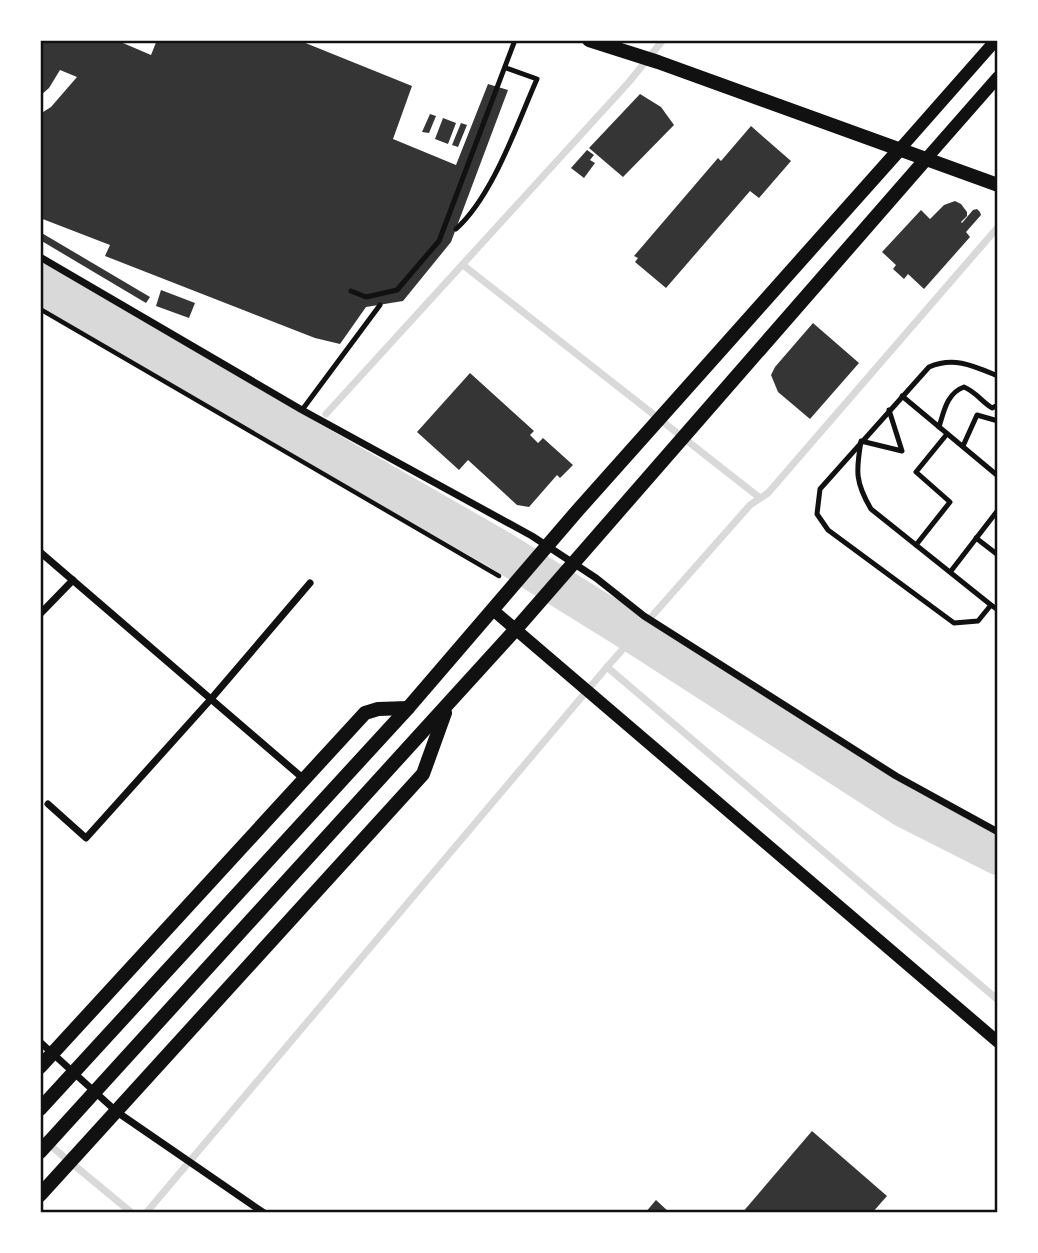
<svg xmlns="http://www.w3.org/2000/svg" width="1038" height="1253" viewBox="0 0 1038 1253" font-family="'Golos Text',sans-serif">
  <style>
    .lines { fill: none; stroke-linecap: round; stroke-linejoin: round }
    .stream { stroke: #d9d9d9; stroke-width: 7 }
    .river { stroke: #d9d9d9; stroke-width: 40 }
    .building { fill: #353535 }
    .path { stroke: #111; stroke-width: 4.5 }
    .service { stroke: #111; stroke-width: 5 }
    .minor { stroke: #111; stroke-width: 7 }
    .tertiary { stroke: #111; stroke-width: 12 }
    .secondary { stroke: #111; stroke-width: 14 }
    .neatline { fill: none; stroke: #111; stroke-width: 2.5 }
  </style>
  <rect width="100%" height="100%" fill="#fff"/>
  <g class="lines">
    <g class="stream">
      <polyline points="463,265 760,498"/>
      <polyline points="326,414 629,82 663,40"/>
      <polyline points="311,442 316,431"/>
      <polyline points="607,667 998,1000"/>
      <polyline points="40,1137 132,1213"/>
      <polyline points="146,1213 607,667 750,505 768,493 998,227"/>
    </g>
    <polyline class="river" points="40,283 311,442 498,549 635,634 905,808 998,855"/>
  </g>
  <g class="building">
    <polygon points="40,40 116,40 151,55 157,40 298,40 412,86 393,139 456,165 488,84 508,90 451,242 403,301 366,307 340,344 315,338 105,256 110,245 40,218 40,114 51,107 77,77 60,70 49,88 40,96"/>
    <polygon points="640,94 661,107 674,125 623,177 589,148"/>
    <polygon points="430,114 436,116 429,133 422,132"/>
    <polygon points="443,118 456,123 448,144 435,139"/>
    <polygon points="461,123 467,125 458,147 452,145"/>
    <polygon points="751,126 791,161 759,198 750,191 666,288 635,262 638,258 634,256 718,158 721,161"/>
    <polygon points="587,150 594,155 590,160 595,163 584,178 571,168"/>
    <polygon points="955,201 961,204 967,212 967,216 961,222 962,223 973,210 977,209 980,212 981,215 966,232 970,237 924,289 908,274 904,279 893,269 896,265 882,252 921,210 930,219 944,205"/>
    <polygon points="40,232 150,297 146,303 40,240"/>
    <polygon points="161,290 195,303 189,318 156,306"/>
    <polygon points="813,323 859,363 810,419 778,392 771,375 775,367"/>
    <polygon points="470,373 534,431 530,435 538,443 543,438 573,465 560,478 557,475 529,507 517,505 468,460 459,470 417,432"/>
    <polygon points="812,1131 887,1196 872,1213 742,1213"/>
    <polygon points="656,1200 670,1213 645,1213"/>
  </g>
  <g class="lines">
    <polyline class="path" points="40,309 499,576"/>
    <g class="service">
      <path d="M456 229C493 196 517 124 537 79L506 68"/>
      <polyline points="351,291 366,297 397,290 439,241 515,40"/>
      <path d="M998 376C974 366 954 356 929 367L820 489 817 514 828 530 954 623 978 621 991 605 998 610"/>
      <polyline points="902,396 998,476"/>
      <polyline points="302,410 380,305"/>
      <path d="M889 410 902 451 861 441C856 471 855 482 871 509L991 605"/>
      <path d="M939 427C944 411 947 393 964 387 976 392 981 401 992 408L998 405"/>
      <polyline points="963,446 977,415 998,421"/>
      <polyline points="976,538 998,555"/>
      <polyline points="916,545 950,502 916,472 947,434"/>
      <polyline points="951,571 998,510"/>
    </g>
    <g class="minor">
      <polyline points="40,257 302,410 532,536 596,578 644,616 896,776 998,832"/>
      <polyline points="40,552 305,780"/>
      <polyline points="40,614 73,580"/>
      <polyline points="48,804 86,838 211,699 310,583"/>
      <polyline points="40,1042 117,1112 264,1213"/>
    </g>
    <g class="tertiary">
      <polyline points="899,150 996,40"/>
      <polyline points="926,159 998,77"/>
      <polyline points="493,610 998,1042"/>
    </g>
    <g class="secondary">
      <polyline points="589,40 658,62 998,185"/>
      <polyline points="40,1067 365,713 378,709 408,708"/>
      <polyline points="40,1109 408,708 578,510 899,150"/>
      <polyline points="40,1152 516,629 926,159"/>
      <polyline points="40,1195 423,774 445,713"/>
    </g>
  </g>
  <rect width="1038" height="1253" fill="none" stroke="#ffffff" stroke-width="84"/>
  <rect x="42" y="42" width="954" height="1169" class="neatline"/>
</svg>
